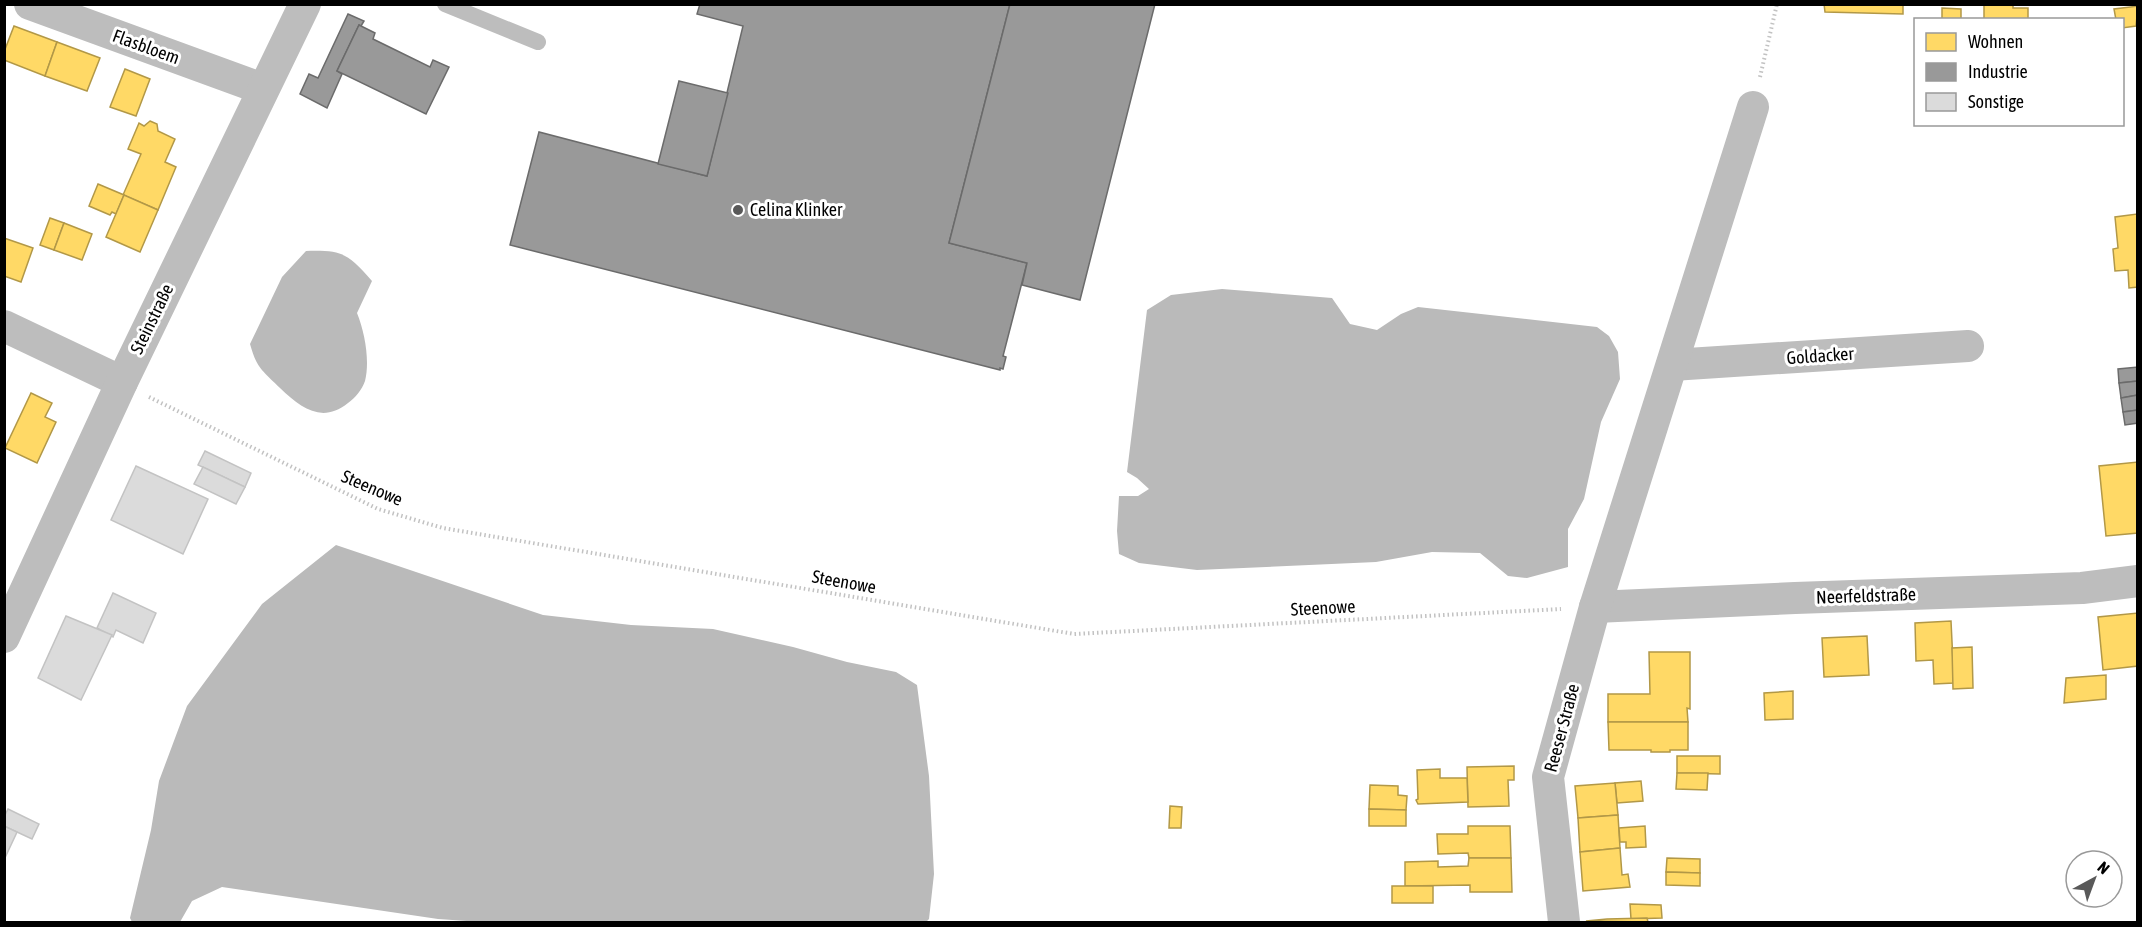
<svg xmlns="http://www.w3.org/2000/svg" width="2142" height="927" viewBox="0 0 2142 927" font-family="'Asap Condensed',sans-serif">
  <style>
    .water { fill: #bababa }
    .homes { fill: #ffd966; stroke: #b29847; stroke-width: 1.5 }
    .industry { fill: #999; stroke: #6b6b6b; stroke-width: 1.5 }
    .building { fill: #dbdbdb; stroke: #c3c3c3; stroke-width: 1.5 }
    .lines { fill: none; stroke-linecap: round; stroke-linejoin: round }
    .path { stroke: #c2c2c2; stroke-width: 4; stroke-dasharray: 1.5 3; stroke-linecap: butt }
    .lane { stroke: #bdbdbd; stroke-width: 16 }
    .street { stroke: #bdbdbd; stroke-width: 32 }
    .poi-dot { fill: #595959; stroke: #fff; stroke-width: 2 }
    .labels { text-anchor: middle; stroke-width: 6; stroke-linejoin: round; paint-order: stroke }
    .street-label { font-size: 18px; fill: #000; stroke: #fff }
    .poi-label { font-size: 18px; fill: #000; stroke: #fff; text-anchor: start }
  </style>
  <rect width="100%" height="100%" fill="#fff"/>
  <g class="water">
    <path d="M306 251C344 250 348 254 372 281L357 313C365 333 370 361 365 381 362 390 355 398 348 403 322 424 301 408 280 388 262 370 257 369 250 344L282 277Z"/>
    <polygon points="1222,289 1332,298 1350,324 1377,330 1401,314 1418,307 1597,327 1609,336 1618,352 1620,379 1601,422 1584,499 1568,529 1568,567 1527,578 1508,576 1480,553 1432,552 1376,562 1197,570 1139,563 1119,554 1117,531 1119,496 1138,496 1149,489 1137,478 1127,472 1147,310 1171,295"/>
    <polygon points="336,545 543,615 631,625 713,629 793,647 847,662 896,672 917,685 929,776 934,874 929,919 926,922 481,922 438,919 222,887 192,901 180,922 132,922 130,918 151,830 159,781 187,706 262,604"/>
  </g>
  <g class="homes">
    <polygon points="1824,4 1903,4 1903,14 1825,12"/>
    <polygon points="1984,4 2013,4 2013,8 2028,8 2028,20 1984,20"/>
    <polygon points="2138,6 2136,26 2122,28 2122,20 2116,20 2114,9"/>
    <polygon points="1942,8 1961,9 1961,20 1942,20"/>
    <polygon points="14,26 57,42 45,76 4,60 4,52"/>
    <polygon points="57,42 100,58 87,91 45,76"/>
    <polygon points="125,69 150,79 136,116 110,107"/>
    <polygon points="150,121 157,124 158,131 175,139 165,162 176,167 158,210 123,195 141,154 128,149 139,123 144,126"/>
    <polygon points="98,184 124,195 116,214 112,212 110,215 89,206"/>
    <polygon points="124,195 158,210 140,252 106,237"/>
    <polygon points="2137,214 2138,287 2129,288 2128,270 2115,271 2113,249 2118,248 2115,217"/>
    <polygon points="50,218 64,223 54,250 40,245"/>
    <polygon points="64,223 92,234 82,260 54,250"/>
    <polygon points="4,238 33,248 21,282 4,276"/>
    <polygon points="31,393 52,403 45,417 56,422 37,463 5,448"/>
    <polygon points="2138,462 2138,533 2106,536 2099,466"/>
    <polygon points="2138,613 2138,666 2103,670 2098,617"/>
    <polygon points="1951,621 1954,683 1934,684 1933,660 1916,661 1915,623"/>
    <polygon points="1867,636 1869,675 1824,677 1822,638"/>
    <polygon points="1972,647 1973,688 1953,689 1952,648"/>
    <polygon points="1649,652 1690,652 1690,709 1687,708 1688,722 1608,722 1608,694 1650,694"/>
    <polygon points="2106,675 2106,699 2064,703 2066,678"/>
    <polygon points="1793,691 1793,719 1765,720 1764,693"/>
    <polygon points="1608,722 1688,722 1688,750 1670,750 1670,752 1651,752 1651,750 1609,750"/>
    <polygon points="1677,756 1720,756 1720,774 1677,773"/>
    <polygon points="1514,766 1514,780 1508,780 1509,806 1468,807 1467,767"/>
    <polygon points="1440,769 1440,778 1467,778 1468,802 1418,804 1416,800 1418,799 1417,770"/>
    <polygon points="1677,773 1708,773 1707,790 1676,789"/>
    <polygon points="1641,781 1643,801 1617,803 1615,783"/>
    <polygon points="1615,783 1618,815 1578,818 1575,786"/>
    <polygon points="1370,785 1398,786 1398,795 1407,796 1406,810 1369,809"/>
    <polygon points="1170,806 1182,807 1181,828 1169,828"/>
    <polygon points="1369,809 1406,810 1406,826 1369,826"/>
    <polygon points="1618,815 1620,848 1580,852 1578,818"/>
    <polygon points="1468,826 1510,826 1511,858 1469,858 1468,853 1438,854 1437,834 1468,834"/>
    <polygon points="1645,826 1646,847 1626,848 1626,842 1620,842 1619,828"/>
    <polygon points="1620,848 1622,875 1628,874 1630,887 1583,891 1580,852"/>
    <polygon points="1469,858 1511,858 1512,892 1470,892 1470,885 1405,886 1405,862 1438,861 1438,867 1468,866"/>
    <polygon points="1667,858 1700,859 1700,873 1666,872"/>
    <polygon points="1666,872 1700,873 1700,886 1666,885"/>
    <rect x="1392" y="886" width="41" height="17"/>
    <polygon points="1630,904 1661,905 1662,918 1631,919"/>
    <polygon points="1647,918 1648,922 1586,921 1607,919"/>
  </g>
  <g class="industry">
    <polygon points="700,4 1010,4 949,243 1027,263 1003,356 1006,357 1003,369 1000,368 1000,370 510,245 539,132 707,176 743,26 697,14"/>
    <polygon points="1010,4 1155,4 1080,300 1022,285 1027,263 949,243"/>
    <polygon points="348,14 364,21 361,26 359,25 337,71 342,74 327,108 300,94 309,74 318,78"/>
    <polygon points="359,25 375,33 373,39 430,67 433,60 449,67 426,114 337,71"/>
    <polygon points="679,81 728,93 707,176 658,164"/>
    <polygon points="2138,367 2138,381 2119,383 2118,369"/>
    <polygon points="2138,381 2138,395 2121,398 2119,383"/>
    <polygon points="2138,395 2138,410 2123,412 2121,398"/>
    <polygon points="2138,410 2138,423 2125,425 2123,412"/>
  </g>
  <g class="building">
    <polygon points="205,451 251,473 245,487 198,465"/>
    <polygon points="136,466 208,499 183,554 111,520"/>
    <polygon points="203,467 245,487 236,504 194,484"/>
    <polygon points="113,593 156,613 143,643 116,630 113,637 97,628"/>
    <polygon points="66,616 112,635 81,700 38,678"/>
    <polygon points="8,809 39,824 32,839 4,826 4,817"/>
    <polygon points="4,826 17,832 4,860"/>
  </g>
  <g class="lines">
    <g class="path">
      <polyline points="1760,77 1777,4"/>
      <polyline points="149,397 378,509 443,528 1074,634 1561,609"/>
    </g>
    <polyline class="lane" points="445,4 538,42"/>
    <g class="street">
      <polyline points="30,4 263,89"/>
      <polyline points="4,326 122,382"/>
      <polyline points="1672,365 1968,346"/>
      <polyline points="1595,607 1795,598 2082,588 2138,581"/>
      <polyline points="4,637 122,382 305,4"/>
      <polyline points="1564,922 1548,777 1595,607 1753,107"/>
    </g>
  </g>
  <circle class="poi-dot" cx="738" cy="210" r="6"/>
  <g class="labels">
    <g class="street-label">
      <text transform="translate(146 47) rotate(20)" y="6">Flasbloem</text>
      <text transform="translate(152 319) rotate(-64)" y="6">Steinstraße</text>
      <text transform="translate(1820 356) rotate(-4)" y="6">Goldacker</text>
      <text transform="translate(372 488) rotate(23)" y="6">Steenowe</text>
      <text transform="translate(844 582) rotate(10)" y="6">Steenowe</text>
      <text transform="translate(1866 596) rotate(-2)" y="6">Neerfeldstraße</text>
      <text transform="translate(1323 608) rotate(-3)" y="6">Steenowe</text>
      <text transform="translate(1562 728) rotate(-75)" y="6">Reeser Straße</text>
    </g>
    <g class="poi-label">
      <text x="750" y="216">Celina Klinker</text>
    </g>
  </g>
  <rect width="2142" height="927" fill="none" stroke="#000000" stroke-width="12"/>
  <rect x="1914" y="18" width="210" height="108" fill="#ffffff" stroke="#999999" stroke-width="1.5"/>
  <rect x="1926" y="33" width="30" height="18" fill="#ffd966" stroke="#999999" stroke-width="1.5"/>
  <text x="1968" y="48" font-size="18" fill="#000000">Wohnen</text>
  <rect x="1926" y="63" width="30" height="18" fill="#999999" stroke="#999999" stroke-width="1.5"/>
  <text x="1968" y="78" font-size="18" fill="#000000">Industrie</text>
  <rect x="1926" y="93" width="30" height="18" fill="#dbdbdb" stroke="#999999" stroke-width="1.5"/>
  <text x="1968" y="108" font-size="18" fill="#000000">Sonstige</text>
  <g transform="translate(2094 879) rotate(41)"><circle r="28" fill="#ffffff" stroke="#999999" stroke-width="1.5"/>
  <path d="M0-4.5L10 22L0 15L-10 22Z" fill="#595959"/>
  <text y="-9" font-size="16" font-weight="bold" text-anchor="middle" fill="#000000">N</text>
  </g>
</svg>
